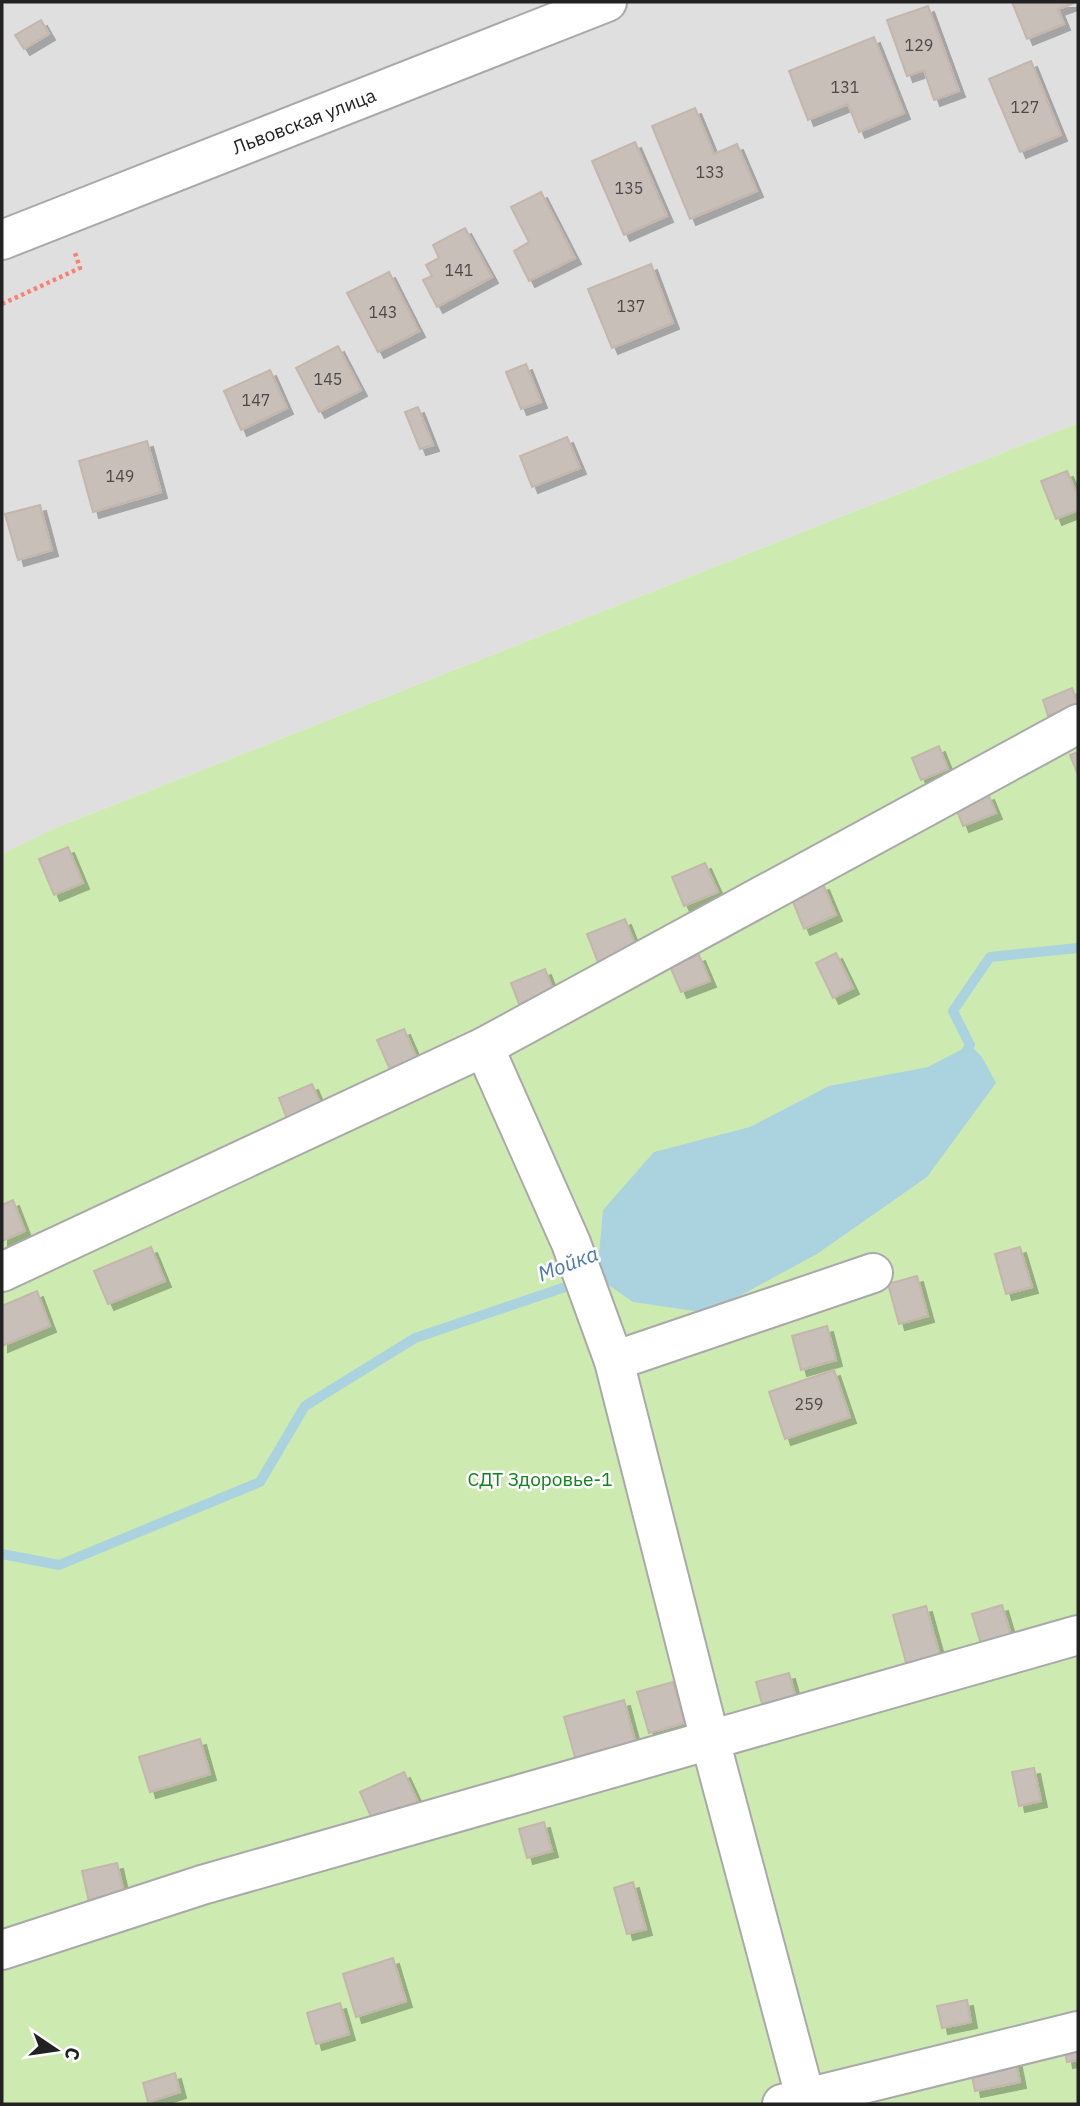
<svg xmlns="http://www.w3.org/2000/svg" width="1080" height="2106" viewBox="0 0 1080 2106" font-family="'IBM Plex Sans',sans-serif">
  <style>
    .residential { fill: #e0dfdf }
    .grass { fill: #cdebb0 }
    .water { fill: #aad3df }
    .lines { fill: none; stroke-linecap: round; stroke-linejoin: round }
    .stream { stroke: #aad3df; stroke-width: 10 }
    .building { fill: #c7bfb8; stroke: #c4b6ab; stroke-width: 2; filter: url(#shadow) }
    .minor-casing { stroke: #a9a9a9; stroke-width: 42 }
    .path { stroke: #fa8072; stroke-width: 4.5; stroke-dasharray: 3.5 3.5; stroke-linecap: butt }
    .minor { stroke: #fff; stroke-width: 38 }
    .labels { text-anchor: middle; stroke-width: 5; stroke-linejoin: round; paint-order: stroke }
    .number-label { font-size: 16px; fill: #4b4948 }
    .street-label { font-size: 19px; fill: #222; stroke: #fff }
    .park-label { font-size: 19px; fill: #0c8416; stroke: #fff }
    .water-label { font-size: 21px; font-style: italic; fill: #4a7aab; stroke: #fff }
  </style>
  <defs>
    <filter id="shadow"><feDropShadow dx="6" dy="6" stdDeviation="0" flood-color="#0004"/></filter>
  </defs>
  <rect width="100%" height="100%" fill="#f2efe9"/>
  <polygon class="residential" points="2,2 1078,2 1078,423 53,829 2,854"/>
  <polygon class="grass" points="1078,423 1078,2104 2,2104 2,854 53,829"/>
  <polygon class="water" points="970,1045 982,1057 996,1083 927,1177 817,1254 708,1313 633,1302 597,1277 603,1210 654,1152 750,1127 829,1086 928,1067"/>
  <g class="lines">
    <g class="stream">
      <polyline points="962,1058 970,1045 953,1011 990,957 1078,948"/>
      <polyline points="2,1554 59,1565 260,1482 305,1406 415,1338 580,1282"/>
    </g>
  </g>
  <g class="building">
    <polygon points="1012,2 1077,2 1058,9 1064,24 1027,39"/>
    <polygon points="928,6 959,91 934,100 924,70 907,76 887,20"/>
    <polygon points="41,20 49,34 24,49 15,35"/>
    <polygon points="874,37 904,113 859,132 848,104 808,120 789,71"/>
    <polygon points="1031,61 1061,135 1020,152 989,79"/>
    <polygon points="695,108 714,154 737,144 757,191 690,219 652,126"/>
    <polygon points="635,142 667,216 624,235 592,161"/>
    <polygon points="541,192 575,258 529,281 514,251 529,242 511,207"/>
    <polygon points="465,228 492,277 437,307 423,280 432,276 426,265 439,258 433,245"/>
    <polygon points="651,264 673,323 612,348 588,289"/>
    <polygon points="389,272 419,331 378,352 347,293"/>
    <polygon points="338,346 361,390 319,412 296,368"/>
    <polygon points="526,364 541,402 521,409 506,372"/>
    <polygon points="270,370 287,408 241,430 224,391"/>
    <polygon points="418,407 433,445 420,449 405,412"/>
    <polygon points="567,437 580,468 532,487 520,456"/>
    <polygon points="147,441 161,492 93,512 79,461"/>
    <polygon points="1067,471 1078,497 1078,510 1056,519 1041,481"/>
    <polygon points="40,505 52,550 18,560 5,514"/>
    <polygon points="1072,688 1078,703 1048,716 1043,700"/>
    <polygon points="939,746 948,769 921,780 912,758"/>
    <polygon points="1078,752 1078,775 1070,755"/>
    <polygon points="988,794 996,813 963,826 956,808"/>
    <polygon points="68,847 83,883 54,895 39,859"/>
    <polygon points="705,863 718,892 684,906 672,877"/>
    <polygon points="823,884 836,915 804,929 791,897"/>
    <polygon points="625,919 636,947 598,962 587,934"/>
    <polygon points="836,953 853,988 833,998 816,963"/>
    <polygon points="699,955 710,981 681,992 670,966"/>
    <polygon points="545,969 553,990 519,1004 511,983"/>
    <polygon points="404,1029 418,1061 391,1072 377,1040"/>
    <polygon points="312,1084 323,1110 289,1124 279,1098"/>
    <polygon points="13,1200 25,1231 2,1241 2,1205"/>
    <polygon points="151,1247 165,1281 108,1304 94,1271"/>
    <polygon points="1020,1247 1032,1287 1006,1294 995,1254"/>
    <polygon points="917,1276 928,1316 899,1324 888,1284"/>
    <polygon points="37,1291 50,1326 2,1346 2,1306"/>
    <polygon points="827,1326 836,1360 801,1370 792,1336"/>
    <polygon points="834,1370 850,1417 785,1439 769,1392"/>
    <polygon points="1002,1605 1011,1635 981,1644 972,1614"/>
    <polygon points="926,1606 940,1656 907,1666 893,1615"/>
    <polygon points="789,1673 797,1702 764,1711 756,1682"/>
    <polygon points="673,1682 685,1723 649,1733 637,1692"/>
    <polygon points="624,1700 636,1744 576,1761 564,1717"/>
    <polygon points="200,1739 210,1774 150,1792 139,1757"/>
    <polygon points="1034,1768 1041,1801 1019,1806 1012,1772"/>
    <polygon points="404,1772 418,1802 373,1821 360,1792"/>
    <polygon points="544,1822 552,1851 527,1858 519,1829"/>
    <polygon points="117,1863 124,1893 89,1902 82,1871"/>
    <polygon points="633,1882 646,1929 627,1934 614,1888"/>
    <polygon points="393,1958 406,2001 356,2017 343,1974"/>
    <polygon points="967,2000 971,2022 942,2028 937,2006"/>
    <polygon points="340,2003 349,2034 316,2044 307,2013"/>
    <polygon points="1078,2037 1078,2060 1067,2062 1063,2040"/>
    <polygon points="1015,2057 1020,2082 975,2091 970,2066"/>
    <polygon points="175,2073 180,2092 148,2102 143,2083"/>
  </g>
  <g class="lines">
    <g class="minor-casing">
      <g id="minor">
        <polyline points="2,240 607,2"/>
        <polyline points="484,1047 571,1243 614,1361 710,1740 807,2104"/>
        <polyline points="2,1272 484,1047 1078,724"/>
        <polyline points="614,1361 873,1273"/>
        <polyline points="2,1950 202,1885 1078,1635"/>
        <polyline points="782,2104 1078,2031"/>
      </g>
    </g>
    <polyline class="path" points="2,304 80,268 74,250"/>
    <use href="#minor" class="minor"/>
  </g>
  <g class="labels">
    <g class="number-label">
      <text x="919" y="51">129</text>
      <text x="845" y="93">131</text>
      <text x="1025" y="113">127</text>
      <text x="710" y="178">133</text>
      <text x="629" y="194">135</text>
      <text x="459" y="276">141</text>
      <text x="631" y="312">137</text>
      <text x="383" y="318">143</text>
      <text x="328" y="385">145</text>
      <text x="256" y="406">147</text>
      <text x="120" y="482">149</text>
      <text x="809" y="1410">259</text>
    </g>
    <g class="street-label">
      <text transform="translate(304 121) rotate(-21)" y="7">Львовская улица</text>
    </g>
    <g class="park-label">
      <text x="540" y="1486">СДТ Здоровье-1</text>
    </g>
    <g class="water-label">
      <text transform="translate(568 1264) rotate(-21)" y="7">Мойка</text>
    </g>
  </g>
  <rect width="1080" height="2106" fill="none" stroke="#222222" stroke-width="7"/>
  <g transform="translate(56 2050) rotate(103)" stroke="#ffffff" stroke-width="5" paint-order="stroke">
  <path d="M0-5L12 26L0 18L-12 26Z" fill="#222222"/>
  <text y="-10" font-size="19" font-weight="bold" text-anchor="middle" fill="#222222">С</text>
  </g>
</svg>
